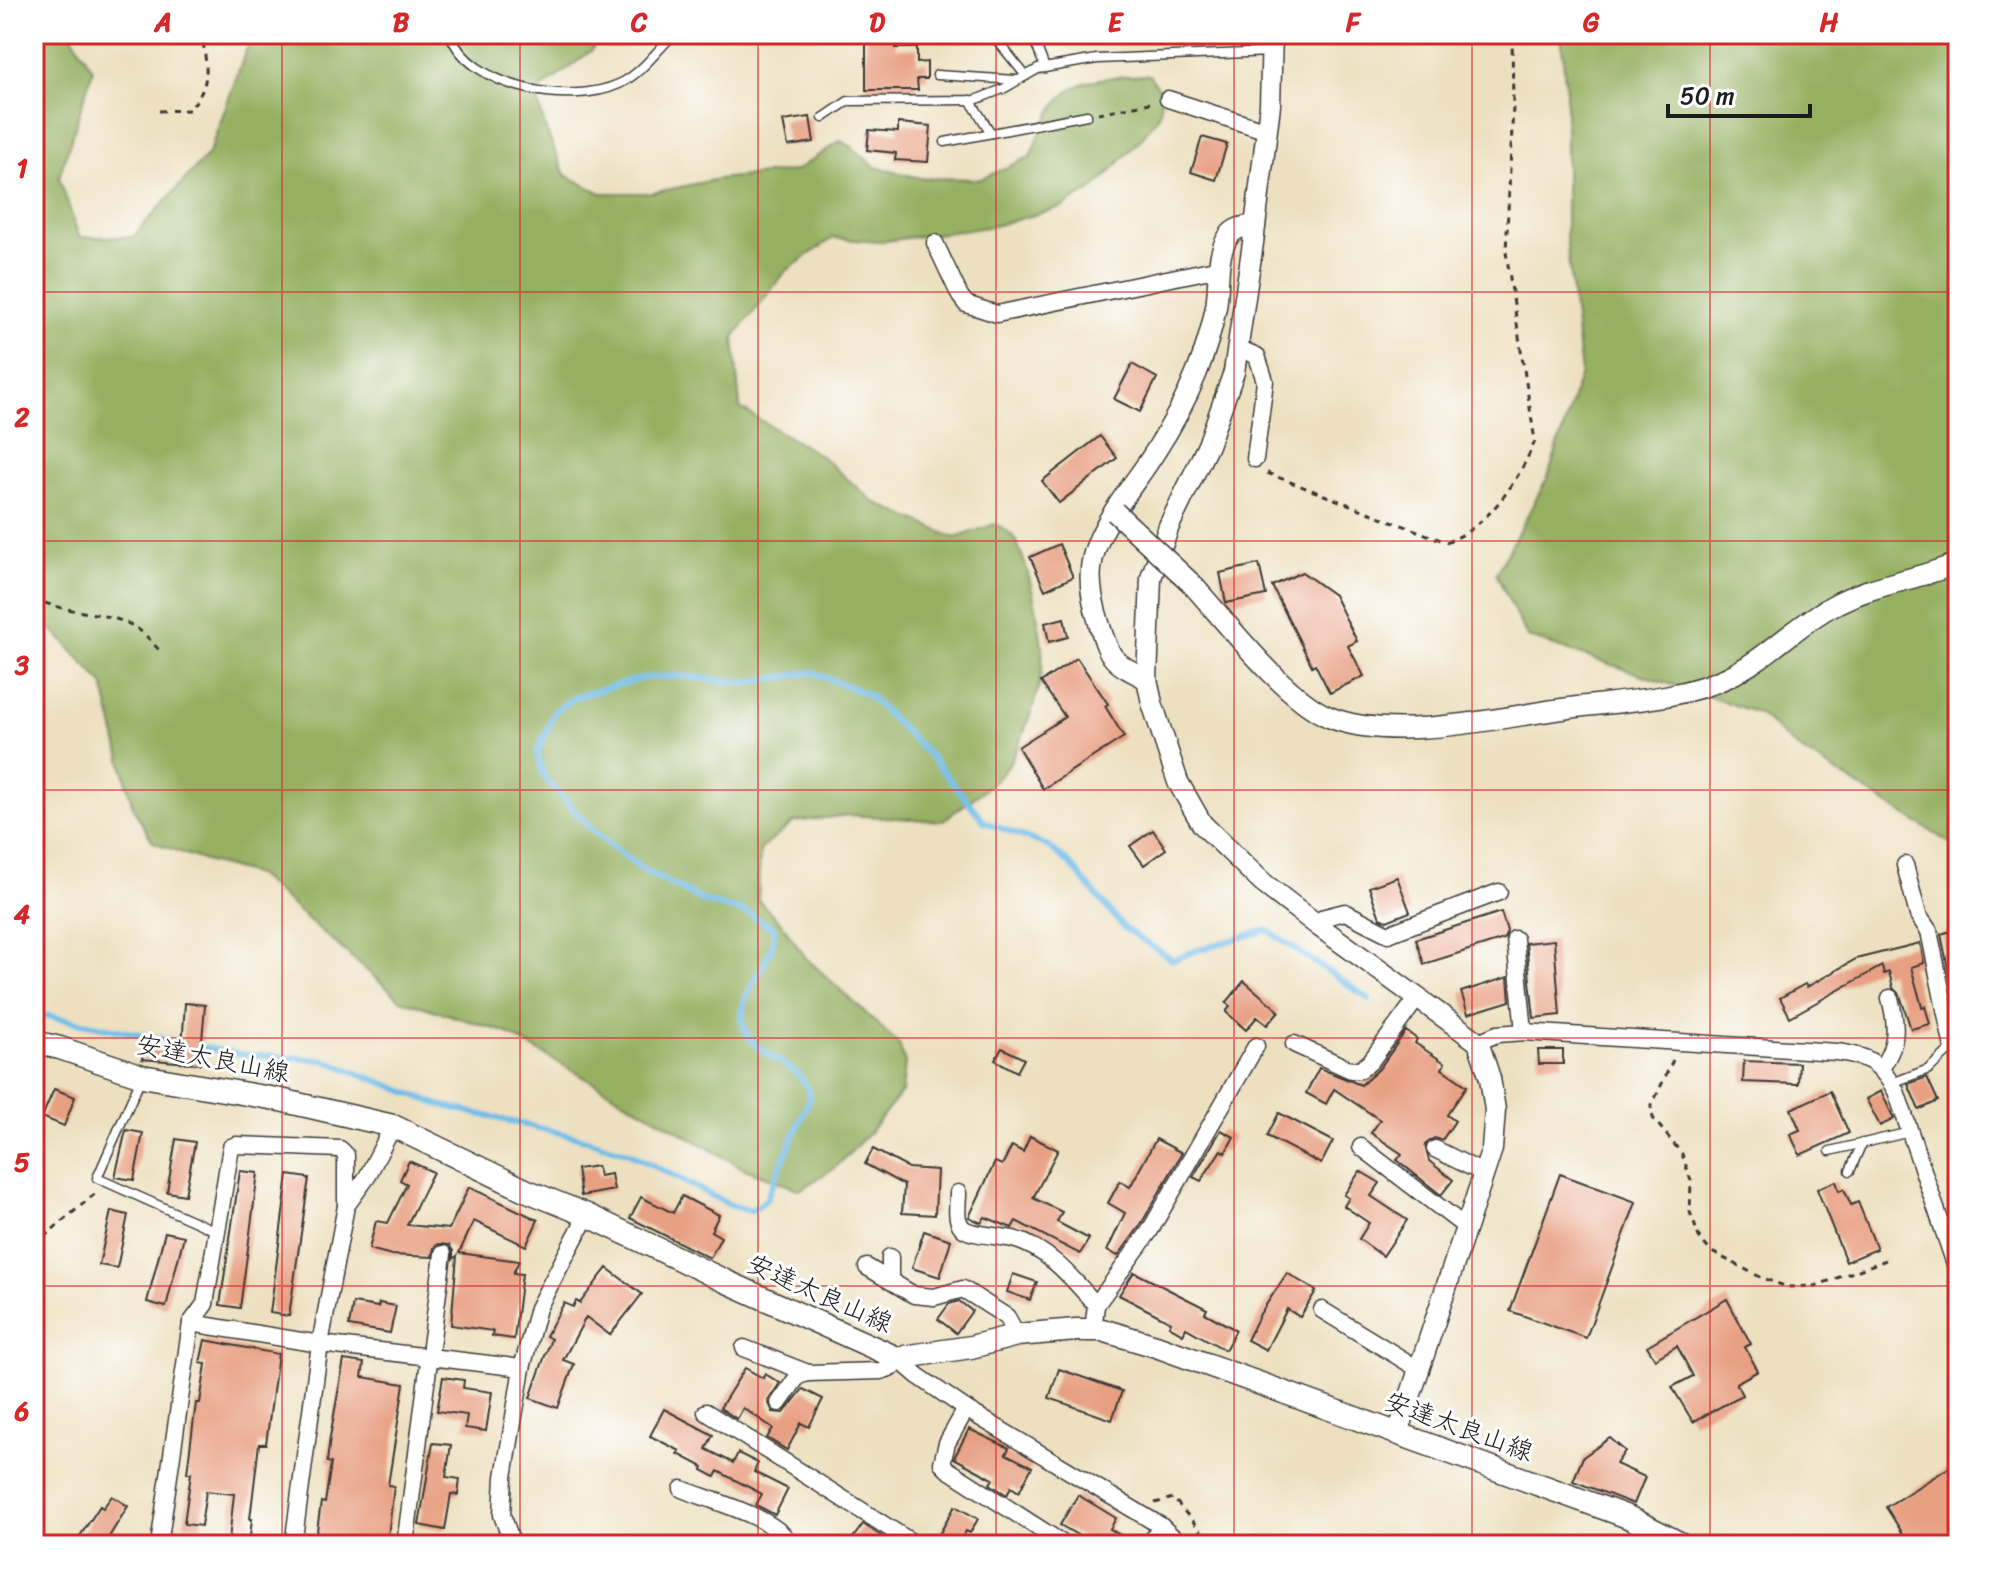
<svg xmlns="http://www.w3.org/2000/svg" width="1992" height="1579" viewBox="0 0 1992 1579" font-family="Sriracha,'Klee One',sans-serif">
  <style>
    .forest { fill: #96b062; stroke: #59663f; stroke-width: 2 }
    .lines { fill: none; stroke-linecap: round; stroke-linejoin: round }
    .stream { stroke: #6dbbe7; stroke-width: 6 }
    .building { fill: #e8a083 }
    .service-casing { stroke: #3b3935; stroke-width: 11 }
    .minor-casing { stroke: #3b3935; stroke-width: 19 }
    .tertiary-casing { stroke: #3b3935; stroke-width: 23 }
    .secondary-casing { stroke: #3b3935; stroke-width: 25 }
    .path { stroke: #3b3935; stroke-width: 3; stroke-dasharray: 6 6; stroke-linecap: butt }
    .service { stroke: #fff; stroke-width: 8 }
    .minor { stroke: #fff; stroke-width: 16 }
    .tertiary { stroke: #fff; stroke-width: 20 }
    .secondary { stroke: #fff; stroke-width: 22 }
    .tertiary-bridge-casing { stroke: #3b3935; stroke-width: 23; stroke-linecap: butt }
    .tertiary-bridge { stroke: #fff; stroke-width: 20 }
    .grid { fill: none; stroke: #d62828; stroke-width: 2; stroke-opacity: 0.55 }
    .labels { text-anchor: middle; stroke-width: 6; stroke-linejoin: round; paint-order: stroke }
    .street-label { font-size: 26px; fill: #1c1c1c; stroke: #fff }
    .neatline { fill: none; stroke: #d62828; stroke-width: 3 }
    .grid-label { font-size: 26px; text-anchor: middle; font-weight: bold; fill: #d62828 }
  </style>
  <rect width="100%" height="100%" fill="#fff"/>
  <filter id="ink" filterUnits="userSpaceOnUse"><feTurbulence type="fractalNoise" baseFrequency=".0125" numOctaves="2"/><feDisplacementMap in="SourceGraphic" scale="16" xChannelSelector="R" yChannelSelector="G"/><feConvolveMatrix kernelMatrix="1 2 1 2 8 2 1 2 1" color-interpolation-filters="sRGB"/></filter>
  <filter id="wash" filterUnits="userSpaceOnUse"><feTurbulence type="fractalNoise" baseFrequency=".006" numOctaves="4" result="noise"/><feDisplacementMap in="SourceGraphic" scale="32" xChannelSelector="R" yChannelSelector="G"/><feGaussianBlur stdDeviation="1.8" result="paint"/><feColorMatrix in="noise" values="0 0 0 0 0 0 0 0 0 0 0 0 0 0 0 0 0 1.4 0 .05"/><feComposite in="paint" operator="in"/></filter>
  <g filter="url(#wash)">
    <rect width="100%" height="100%" fill="#ede0c0"/>
    <g class="forest">
      <path d="M34 34H71L93 70 59 177 79 237H133L209 153 252 34H599L592 50 536 93 544 125 565 175 601 193H652L718 179 795 171 840 141 851 146 875 167 920 178 981 179 1030 157C1060 84 1070 78 1149 75L1161 91 1160 114 1140 140 1096 187 1062 207 994 226 878 242 833 238 786 271 734 337 740 408 821 456 874 502 955 538 995 524C1002 528 1010 531 1014 538 1029 563 1045 640 1042 669 1040 691 1018 755 1004 771 989 789 961 806 943 821L849 815 794 822 760 850 758 900 781 923 806 958 899 1044 905 1063 902 1092 868 1134 837 1166 800 1190 745 1169 505 1032 401 1000 257 875 205 861 153 842 133 808 103 684 55 632 34 618Z"/>
      <polygon points="1561,34 1958,34 1958,848 1796,747 1758,713 1527,637 1496,574 1548,477 1581,373 1566,238 1566,92"/>
    </g>
    <g class="lines">
      <path class="stream" d="M34 1017 43 1015 237 1054 324 1060 440 1105 577 1137 629 1153 730 1205 751 1211 766 1200 810 1098C805 1061 755 1061 744 1027 733 994 777 961 774 928L745 912 704 901 641 869 593 831 544 777 537 753 555 711 575 697 643 678 678 676 746 683 812 672 867 694 931 757 985 822 1048 846 1070 864 1124 928 1173 960 1200 949 1267 930 1369 999"/>
    </g>
    <g id="blocks">
      <g class="building">
        <polygon points="866,34 896,34 896,48 917,48 917,63 927,62 927,79 917,79 918,90 866,90"/>
        <polygon points="810,117 814,142 788,146 783,121"/>
        <polygon points="898,123 931,126 928,162 895,160 896,153 867,150 869,130 898,132"/>
        <polygon points="1202,137 1227,144 1216,180 1191,172"/>
        <polygon points="1132,364 1157,378 1140,412 1114,399"/>
        <polygon points="1100,436 1117,458 1059,503 1042,481"/>
        <polygon points="1059,544 1073,577 1045,590 1030,557"/>
        <polygon points="1259,564 1266,595 1226,603 1220,573"/>
        <polygon points="1302,572 1334,595 1357,641 1348,646 1364,676 1330,693 1315,664 1312,666 1272,586"/>
        <polygon points="1064,618 1068,637 1049,642 1045,623"/>
        <polygon points="1077,658 1108,704 1105,706 1124,737 1043,789 1018,747 1065,717 1041,682"/>
        <polygon points="1153,830 1166,849 1144,865 1130,846"/>
        <polygon points="1397,877 1410,912 1387,921 1380,918 1369,887"/>
        <polygon points="1501,912 1507,931 1504,939 1424,964 1416,939"/>
        <polygon points="1958,929 1958,998 1954,998 1941,934"/>
        <polygon points="1554,940 1560,1015 1534,1018 1526,943"/>
        <polygon points="1920,943 1924,963 1911,967 1922,1007 1925,1006 1930,1024 1911,1029 1900,995 1893,988 1889,972 1884,974 1882,966 1790,1017 1780,998 1805,984 1807,987 1856,959"/>
        <polygon points="1508,977 1510,1001 1468,1014 1461,992"/>
        <polygon points="1244,981 1279,1011 1267,1025 1257,1017 1246,1030 1226,1012 1230,1006 1226,1003"/>
        <polygon points="185,1003 205,1005 200,1064 142,1059 144,1044 182,1047"/>
        <polygon points="1406,1031 1417,1039 1415,1043 1445,1063 1442,1069 1467,1086 1447,1115 1455,1121 1442,1140 1434,1138 1425,1145 1429,1161 1453,1180 1441,1195 1397,1160 1402,1154 1371,1133 1380,1120 1334,1089 1326,1104 1306,1093 1319,1068 1361,1085 1379,1069"/>
        <polygon points="1002,1048 1024,1059 1017,1072 995,1060"/>
        <polygon points="1538,1050 1563,1050 1563,1064 1539,1064"/>
        <polygon points="1744,1061 1799,1063 1798,1084 1743,1082"/>
        <polygon points="1927,1077 1938,1101 1919,1110 1908,1084"/>
        <polygon points="54,1089 75,1097 64,1126 42,1117"/>
        <polygon points="1830,1091 1849,1133 1800,1155 1790,1134 1800,1130 1791,1109"/>
        <polygon points="1881,1091 1894,1119 1880,1126 1866,1099"/>
        <polygon points="1279,1113 1333,1141 1321,1164 1267,1136"/>
        <polygon points="126,1130 143,1133 134,1180 115,1177"/>
        <polygon points="1221,1130 1234,1137 1225,1153 1221,1150 1201,1181 1193,1177"/>
        <polygon points="1030,1136 1058,1150 1033,1198 1062,1212 1057,1222 1089,1239 1080,1254 1016,1221 1012,1228 985,1217 981,1223 969,1217 995,1162 1002,1165 1012,1146 1023,1152"/>
        <polygon points="176,1139 195,1142 185,1195 167,1192"/>
        <polygon points="1156,1139 1182,1153 1140,1226 1118,1256 1107,1251 1125,1213 1108,1203 1120,1181 1130,1187"/>
        <polygon points="873,1149 908,1168 937,1170 935,1215 902,1213 904,1185 865,1164"/>
        <polygon points="409,1161 433,1172 407,1225 449,1229 469,1187 538,1220 526,1246 474,1221 459,1253 519,1261 513,1273 522,1274 514,1339 492,1336 493,1331 451,1325 457,1256 453,1259 453,1251 449,1245 438,1244 434,1248 432,1257 392,1255 369,1249 376,1221 388,1223 407,1184 400,1180"/>
        <polygon points="597,1166 599,1176 611,1174 614,1190 581,1196 577,1169"/>
        <polygon points="240,1171 258,1173 240,1308 220,1305"/>
        <polygon points="1360,1171 1380,1183 1371,1196 1407,1220 1383,1256 1359,1239 1369,1223 1344,1206 1349,1198 1344,1195"/>
        <polygon points="1560,1174 1636,1202 1586,1338 1510,1311"/>
        <polygon points="288,1175 309,1178 289,1316 270,1313"/>
        <polygon points="1836,1181 1839,1191 1844,1189 1851,1205 1858,1202 1877,1249 1846,1262 1817,1189"/>
        <polygon points="682,1196 719,1215 711,1231 721,1237 710,1258 630,1218 641,1197 673,1213"/>
        <polygon points="111,1211 128,1215 117,1268 99,1265"/>
        <polygon points="924,1231 951,1240 940,1277 912,1268"/>
        <polygon points="165,1232 184,1236 166,1307 147,1302"/>
        <polygon points="607,1268 642,1294 610,1335 586,1317 563,1360 574,1364 558,1408 530,1398 551,1339 546,1336 564,1303 573,1307 576,1301 580,1303"/>
        <polygon points="1134,1272 1207,1309 1205,1313 1236,1330 1225,1350 1186,1328 1183,1334 1169,1326 1171,1322 1119,1295"/>
        <polygon points="1287,1273 1316,1291 1300,1317 1287,1309 1266,1350 1247,1340 1260,1314"/>
        <polygon points="1013,1274 1037,1282 1030,1300 1007,1292"/>
        <polygon points="1727,1299 1751,1344 1745,1347 1758,1371 1736,1383 1742,1395 1693,1422 1672,1387 1693,1376 1677,1346 1655,1359 1647,1346"/>
        <polygon points="959,1301 972,1311 956,1333 938,1319 949,1304"/>
        <polygon points="353,1303 378,1307 379,1303 396,1306 390,1333 349,1326"/>
        <polygon points="205,1340 278,1354 266,1444 259,1444 250,1519 252,1519 249,1545 233,1545 234,1540 229,1540 234,1494 206,1491 201,1526 184,1524 191,1473 187,1473 191,1441 196,1403 200,1403 206,1364 200,1363"/>
        <polygon points="344,1360 364,1363 362,1377 404,1384 388,1485 394,1486 387,1545 315,1545 321,1502 325,1503 331,1463 327,1462 330,1437"/>
        <polygon points="745,1368 763,1378 765,1374 780,1383 768,1401 773,1412 784,1413 803,1389 823,1399 809,1427 801,1423 787,1450 767,1438 773,1428 743,1408 737,1419 720,1408"/>
        <polygon points="1059,1369 1122,1391 1112,1420 1049,1398"/>
        <polygon points="443,1377 464,1380 463,1388 492,1392 486,1431 465,1428 467,1415 437,1411"/>
        <polygon points="664,1409 713,1435 706,1449 733,1463 738,1453 758,1463 754,1472 788,1489 775,1515 756,1505 762,1494 718,1471 715,1477 702,1470 703,1467 678,1454 680,1451 650,1436"/>
        <polygon points="969,1429 1009,1448 1006,1454 1032,1467 1019,1492 1011,1487 1007,1495 990,1484 993,1479 954,1458"/>
        <polygon points="1610,1438 1625,1451 1616,1464 1645,1477 1634,1504 1573,1481 1583,1457"/>
        <polygon points="433,1443 451,1445 446,1477 460,1479 458,1495 451,1494 445,1530 419,1525"/>
        <polygon points="1958,1462 1958,1545 1910,1545 1886,1507"/>
        <polygon points="1078,1495 1116,1518 1110,1529 1137,1545 1095,1545 1060,1525"/>
        <polygon points="112,1496 128,1506 104,1545 74,1545 100,1506 103,1508"/>
        <polygon points="955,1506 978,1519 970,1533 966,1531 958,1545 944,1545 936,1540"/>
        <polygon points="863,1524 895,1545 848,1545"/>
      </g>
    </g>
  </g>
  <g filter="url(#ink)">
    <use href="#blocks" fill-opacity="0" stroke="#3b3935" stroke-width="2"/>
    <g class="lines">
      <g class="service-casing">
        <g id="service">
          <path d="M450 34C470 89 571 106 619 84 641 74 657 50 674 34"/>
          <polyline points="992,34 1026,76"/>
          <polyline points="1032,34 1045,68"/>
          <polyline points="937,75 1016,80"/>
          <polyline points="970,100 991,133"/>
          <polyline points="823,118 848,101 975,100 1003,89 1038,69 1097,59 1272,52"/>
          <polyline points="945,142 1087,115"/>
          <polyline points="141,1078 97,1178 216,1231"/>
          <polyline points="1892,1083 1929,1069 1952,1048"/>
          <polyline points="1830,1151 1910,1132"/>
          <polyline points="1850,1171 1862,1143"/>
        </g>
      </g>
      <g class="minor-casing">
        <g id="minor">
          <polyline points="1168,99 1267,131"/>
          <polyline points="935,243 960,296 966,304 997,314 1220,268"/>
          <polyline points="1238,348 1257,356 1265,381 1255,459"/>
          <polyline points="1905,865 1918,915 1929,931 1953,1048"/>
          <polyline points="1315,924 1325,917 1345,912 1388,934 1499,892"/>
          <polyline points="1515,939 1524,1032"/>
          <path d="M1478 1042 1497 1034 1524 1032 1837 1052C1869 1056 1879 1062 1896 1091L1958 1273"/>
          <polyline points="1294,1044 1351,1070 1360,1070 1370,1062 1418,997"/>
          <path d="M1881 1068C1898 1045 1897 1025 1890 998"/>
          <polyline points="1361,1147 1467,1228"/>
          <polyline points="1435,1149 1485,1174"/>
          <path d="M958 1193C958 1205 954 1221 964 1229 973 1235 1000 1236 1013 1239 1048 1248 1073 1279 1096 1305"/>
          <polyline points="346,1206 346,1155 340,1149 236,1145 231,1147 205,1304 191,1323 320,1344 522,1368"/>
          <polyline points="890,1257 890,1279"/>
          <polyline points="867,1267 914,1295 934,1297 963,1289 1007,1317 1017,1335"/>
          <polyline points="1322,1310 1420,1370"/>
          <polyline points="1093,1330 1096,1305 1149,1232 1256,1046"/>
          <polyline points="744,1348 808,1373 881,1371 893,1367 897,1358 918,1376 966,1409 1161,1526 1181,1545"/>
          <polyline points="779,1403 798,1376 808,1373"/>
          <polyline points="966,1409 947,1443 942,1463 947,1469 1065,1545"/>
          <polyline points="706,1412 916,1545"/>
          <path d="M682 1489C712 1501 776 1517 791 1545"/>
          <polyline points="159,1545 191,1323"/>
          <polyline points="293,1545 320,1344 346,1206 367,1177 393,1126"/>
          <polyline points="405,1545 443,1254"/>
          <polyline points="513,1545 502,1515 504,1477 522,1368 538,1308 587,1215"/>
          <polyline points="1149,1545 1161,1526"/>
        </g>
      </g>
      <g class="tertiary-casing">
        <g id="tertiary">
          <polyline points="1272,34 1270,105 1253,243 1234,372 1208,445 1169,526 1151,578 1147,679 1152,703 1178,782 1202,824 1263,883 1320,927 1478,1042 1490,1078 1495,1110 1492,1149 1398,1433"/>
          <path d="M1191 583C1224 619 1285 699 1329 717 1391 743 1496 718 1562 709 1616 701 1677 701 1728 677 1766 659 1795 626 1832 606 1871 584 1918 580 1958 563"/>
          <path d="M1147 679C1113 662 1110 661 1099 623 1094 607 1089 586 1091 569 1094 529 1134 486 1155 452 1171 427 1186 400 1197 372 1205 352 1212 328 1216 307 1220 285 1215 255 1229 236 1235 227 1245 227 1255 225"/>
        </g>
      </g>
      <g class="secondary-casing">
        <polyline id="secondary" points="34,1042 60,1048 142,1076 276,1099 393,1126 525,1190 587,1215 725,1281 897,1358 971,1347 1017,1335 1076,1330 1102,1330 1156,1346 1628,1517 1683,1545"/>
      </g>
      <g class="path">
        <path d="M159 111 189 110C213 83 206 67 202 34"/>
        <polyline points="1098,113 1150,103"/>
        <path d="M1267 473 1446 542C1487 529 1519 480 1535 441L1506 252 1513 107 1512 34"/>
        <path d="M34 598C64 614 101 610 131 625 143 631 151 641 159 650"/>
        <polyline points="1673,1060 1651,1107 1653,1118 1682,1154 1691,1181 1690,1212 1699,1237 1710,1251 1758,1276 1787,1287 1815,1286 1886,1260"/>
        <polyline points="34,1258 40,1240 96,1193"/>
        <polyline points="1155,1503 1173,1498 1213,1545"/>
      </g>
      <use href="#service" class="service"/>
      <use href="#minor" class="minor"/>
      <use href="#tertiary" class="tertiary"/>
      <use href="#secondary" class="secondary"/>
      <g class="tertiary-bridge-casing">
        <polyline id="tertiary-bridge" points="1115,512 1191,583"/>
      </g>
      <use href="#tertiary-bridge" class="tertiary-bridge"/>
    </g>
  </g>
  <path class="grid" d="M282 34V1545M520 34V1545M758 34V1545M996 34V1545M1234 34V1545M1472 34V1545M1710 34V1545M34 292H1958M34 541H1958M34 790H1958M34 1038H1958M34 1286H1958"/>
  <g class="labels">
    <g class="street-label">
      <text transform="translate(213 1058) rotate(11)" y="9">安達太良山線</text>
      <text transform="translate(820 1293) rotate(24)" y="9">安達太良山線</text>
      <text transform="translate(1459 1426) rotate(20)" y="9">安達太良山線</text>
    </g>
  </g>
  <rect width="1992" height="1579" fill="none" stroke="#fff" stroke-width="88"/>
  <path d="M1668 104v12h142v-12" fill="none" stroke="#1c1c1c" stroke-width="4"/>
  <text x="1680" y="104" font-size="24" fill="#1c1c1c" stroke="#ffffff" stroke-width="6" paint-order="stroke">50 m</text>
  <rect x="44" y="44" width="1904" height="1491" class="neatline"/>
  <g class="grid-label">
    <text x="163" y="31">A</text>
    <text x="401" y="31">B</text>
    <text x="639" y="31">C</text>
    <text x="877" y="31">D</text>
    <text x="1115" y="31">E</text>
    <text x="1353" y="31">F</text>
    <text x="1591" y="31">G</text>
    <text x="1829" y="31">H</text>
    <text x="22" y="177">1</text>
    <text x="22" y="426">2</text>
    <text x="22" y="674">3</text>
    <text x="22" y="923">4</text>
    <text x="22" y="1171">5</text>
    <text x="22" y="1420">6</text>
  </g>
</svg>
